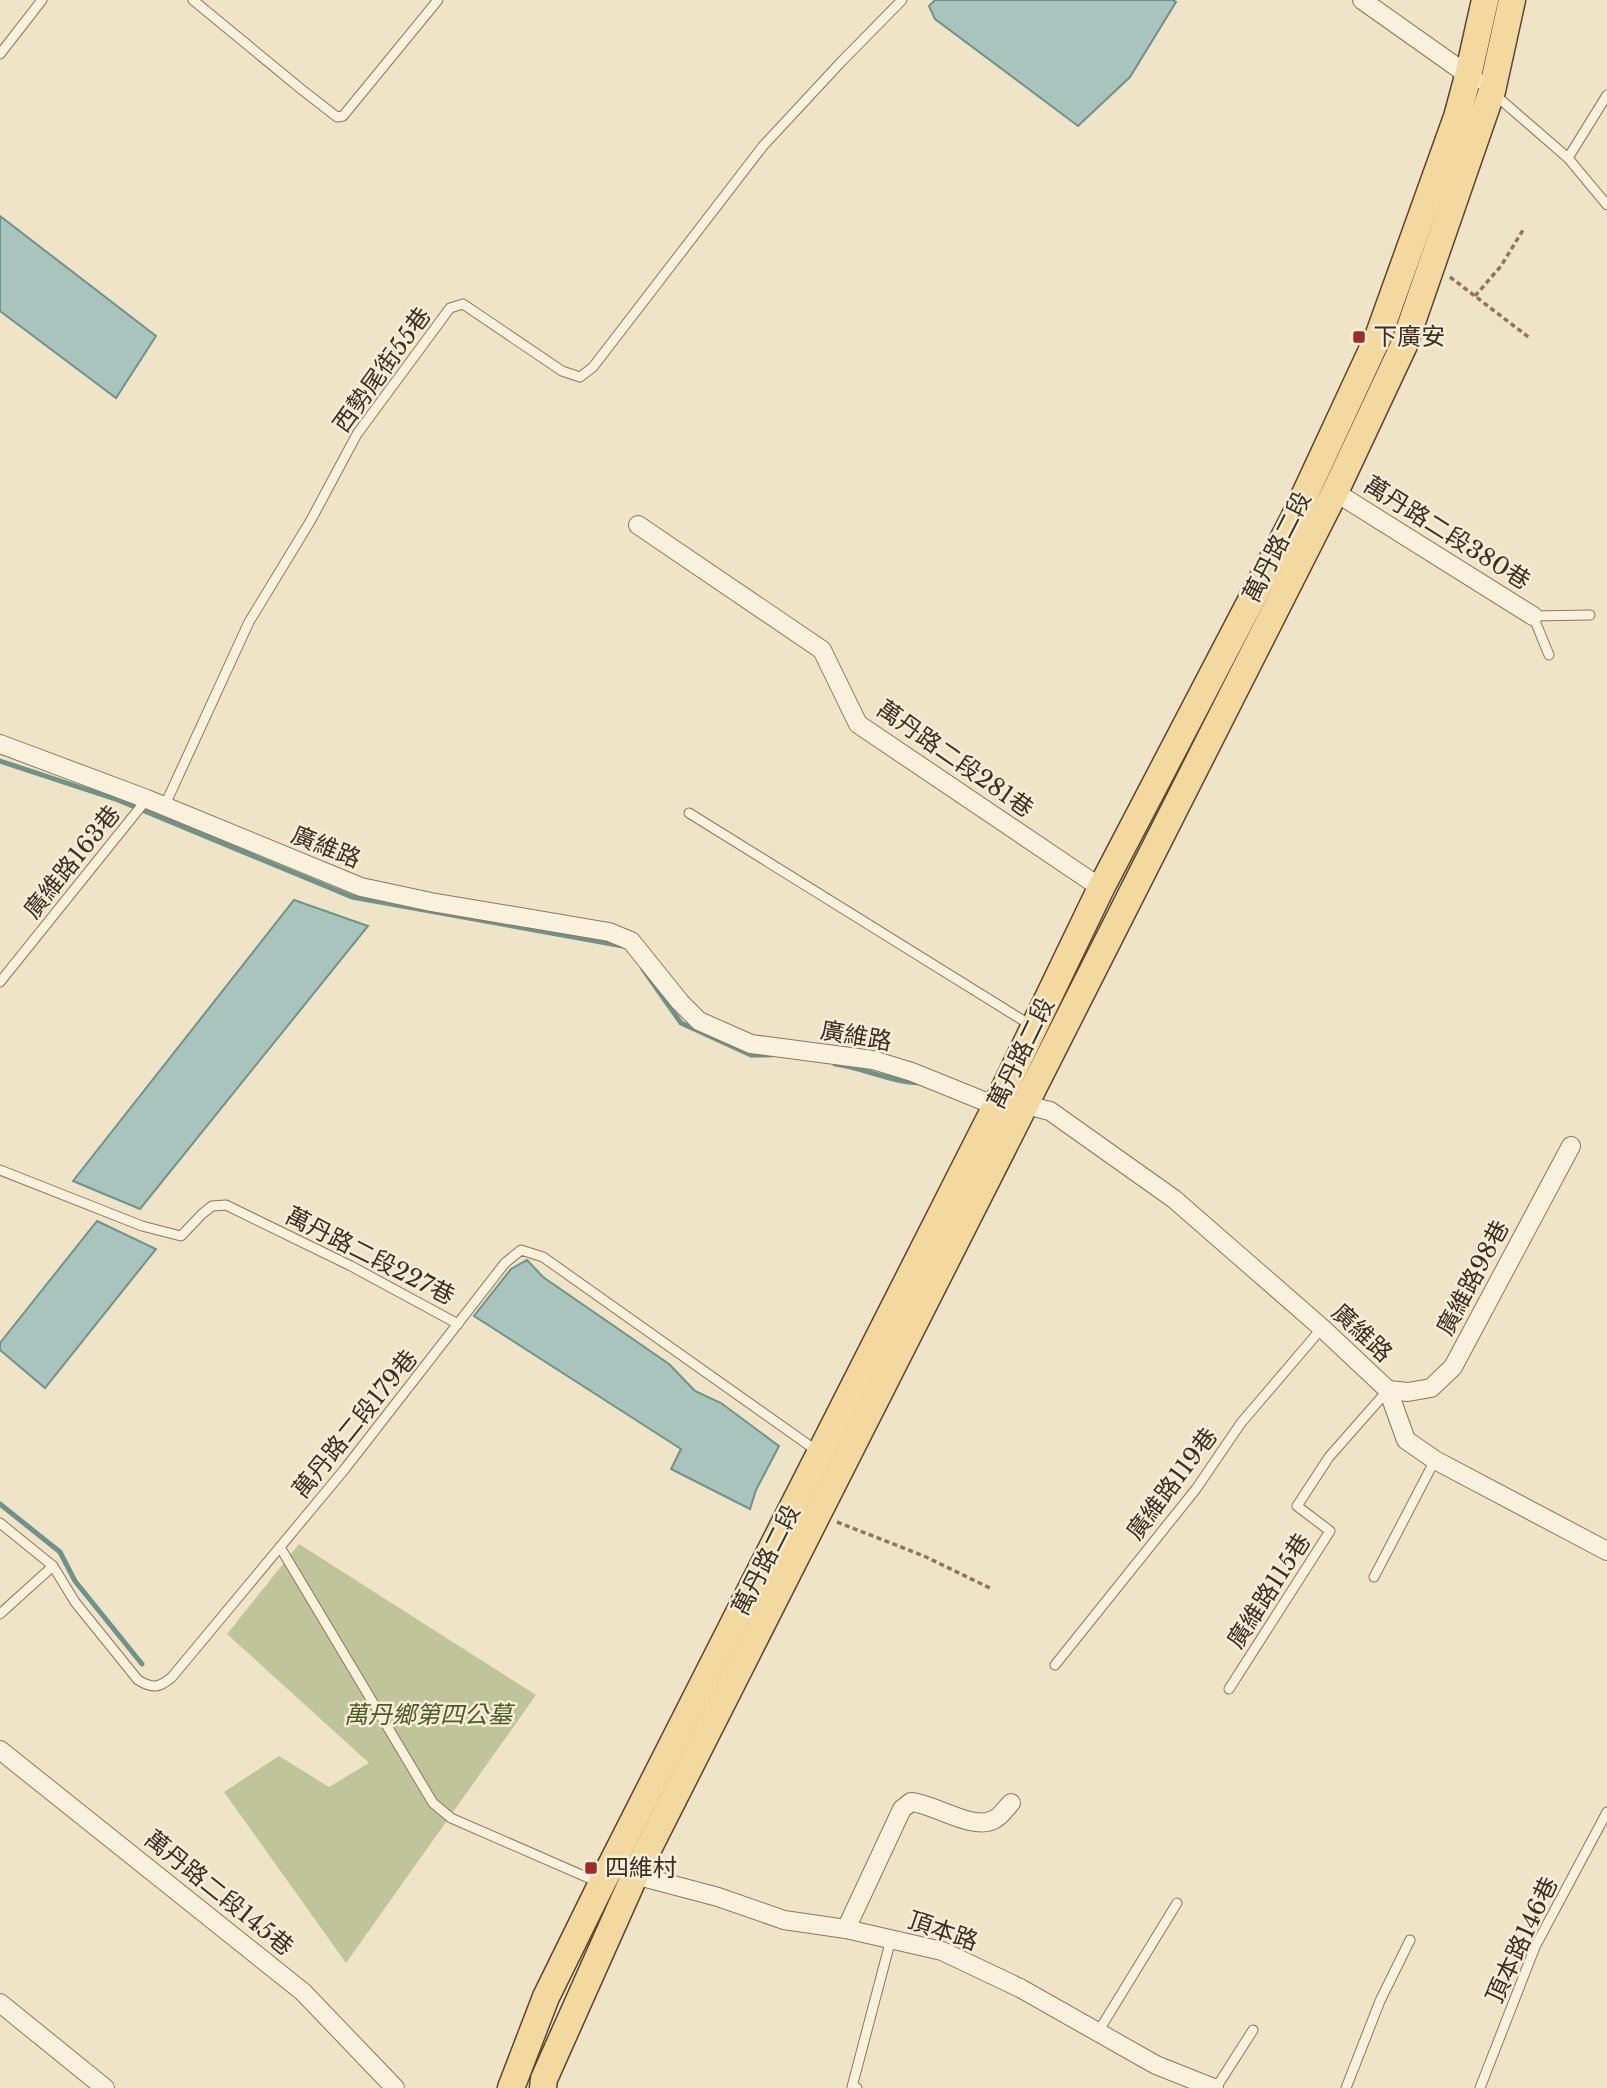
<svg xmlns="http://www.w3.org/2000/svg" width="1607" height="2088" viewBox="0 0 1607 2088" font-family="'Libre Baskerville','Noto Sans TC',serif">
  <style>
    .cemetery { fill: #bfc49a }
    .water { fill: #a9c4bc; stroke: #6f938a; stroke-width: 2 }
    .lines { fill: none; stroke-linecap: round; stroke-linejoin: round }
    .stream { stroke: #6f938a; stroke-width: 5 }
    .service-casing { stroke: #8d765c; stroke-width: 11 }
    .minor-casing { stroke: #8d765c; stroke-width: 20 }
    .primary-casing { stroke: #5b4430; stroke-width: 29 }
    .path { stroke: #8d765c; stroke-width: 3.5; stroke-dasharray: 5 3.5; stroke-linecap: butt }
    .service { stroke: #faf1dc; stroke-width: 9 }
    .minor { stroke: #faf1dc; stroke-width: 18 }
    .primary { stroke: #f3d9a0; stroke-width: 26 }
    .poi-dot { fill: #9e2a2b; stroke: #f7eed8; stroke-width: 2.5 }
    .labels { text-anchor: middle; stroke-width: 5; stroke-linejoin: round; paint-order: stroke }
    .poi-label { font-size: 24px; fill: #3d2e20; stroke: #f7eed8; text-anchor: start }
    .street-label { font-size: 24px; fill: #3d2e20; stroke: #f7eed8 }
    .park-label { font-size: 24px; font-style: italic; fill: #4d5a26; stroke: #f7eed8 }
  </style>
  <rect width="100%" height="100%" fill="#f0e4c8"/>
  <polygon class="cemetery" points="299,1544 536,1695 346,1963 224,1792 279,1756 329,1787 369,1763 227,1634"/>
  <g class="water">
    <polygon points="935,0 1173,0 1176,2 1130,77 1078,126 935,19 929,6"/>
    <polygon points="0,216 156,336 116,398 0,311"/>
    <polygon points="294,900 368,926 140,1209 73,1181"/>
    <polygon points="97,1221 156,1249 45,1388 0,1350 0,1343"/>
    <polygon points="527,1260 543,1277 669,1364 695,1391 721,1403 779,1446 756,1490 750,1509 671,1469 681,1449 474,1316 511,1269"/>
  </g>
  <g class="lines">
    <g class="stream">
      <polyline points="0,761 118,800 352,897 623,946"/>
      <polyline points="643,969 681,1023 751,1055 770,1055"/>
      <path d="M835 1064C864 1068 891 1082 920 1083"/>
      <polyline points="0,1504 60,1552 75,1581 142,1664"/>
    </g>
    <g class="service-casing">
      <g id="service">
        <polyline points="193,0 301,89 337,117 343,116 438,0"/>
        <polyline points="0,54 42,0"/>
        <polyline points="1493,93 1568,158 1607,205"/>
        <polyline points="1568,158 1607,95"/>
        <polyline points="1549,655 1533,616 1590,615"/>
        <polyline points="164,807 249,622 311,520 357,434 450,308 463,304 562,371 580,377 593,367 763,146 842,61 902,0"/>
        <polyline points="689,813 1032,1026"/>
        <polyline points="0,982 147,799"/>
        <polyline points="0,1170 142,1226 181,1236 202,1214 212,1206 226,1205 351,1266 458,1324"/>
        <path d="M0 1523 53 1566 75 1602 138 1680C153 1689 159 1688 172 1677L344 1470 505 1263 521 1250 543 1257 817 1451"/>
        <polyline points="280,1547 433,1803 451,1818 600,1883"/>
        <polyline points="1374,1577 1435,1460"/>
        <polyline points="0,1614 53,1566"/>
        <polyline points="1055,1665 1196,1489 1241,1423 1322,1328"/>
        <polyline points="1229,1689 1330,1531 1297,1506 1329,1457 1388,1390"/>
        <polyline points="1098,2032 1177,1903"/>
        <polyline points="857,2088 852,2087 891,1939"/>
        <polyline points="1216,2088 1253,2030"/>
        <polyline points="1346,2088 1380,2001 1410,1940"/>
        <polyline points="1480,2088 1535,1947 1607,1812"/>
      </g>
    </g>
    <g class="minor-casing">
      <g id="minor">
        <polyline points="1362,0 1475,80"/>
        <polyline points="1335,492 1533,616"/>
        <polyline points="638,525 822,650 858,724 1101,888"/>
        <polyline points="0,744 147,799 361,887 431,902 609,932 631,941 680,1002 699,1021 751,1044 873,1060 912,1072 996,1106 1026,1105 1050,1111 1174,1199 1322,1328 1388,1390 1406,1440 1435,1460 1607,1551"/>
        <polyline points="1388,1390 1408,1392 1431,1388 1453,1367 1571,1146"/>
        <polyline points="0,1750 303,1992 395,2088"/>
        <polyline points="635,1875 718,1897 784,1920 846,1929 942,1951 1020,1988 1156,2065 1214,2088"/>
        <path d="M846 1929 902 1809 911 1802C935 1804 974 1832 995 1819 1001 1816 1006 1808 1011 1803"/>
        <polyline points="0,2003 105,2088"/>
      </g>
    </g>
    <g class="primary-casing">
      <g id="primary">
        <polyline points="511,2088 546,1997 602,1883 996,1106 1101,888 1293,520 1378,337 1457,117 1468,76 1485,0"/>
        <polyline points="543,2088 544,2079 635,1875 1335,492 1404,345 1492,91 1512,0"/>
      </g>
    </g>
    <g class="path">
      <polyline points="1450,277 1531,339"/>
      <polyline points="1475,296 1501,266 1523,230"/>
      <polyline points="837,1522 924,1556 992,1589"/>
    </g>
    <use href="#service" class="service"/>
    <use href="#minor" class="minor"/>
    <use href="#primary" class="primary"/>
  </g>
  <g class="poi-dot">
    <rect x="1352" y="330" width="14" height="14" rx="3.5"/>
    <rect x="584" y="1861" width="14" height="14" rx="3.5"/>
  </g>
  <g class="labels">
    <g class="poi-label">
      <text x="1373" y="345">下廣安</text>
      <text x="605" y="1876">四維村</text>
    </g>
    <g class="street-label">
      <text transform="translate(382 370) rotate(-54)" y="8">西勢尾街55巷</text>
      <text transform="translate(1447 533) rotate(32)" y="8">萬丹路二段380巷</text>
      <text transform="translate(1277 547) rotate(-63)" y="8">萬丹路二段</text>
      <text transform="translate(955 759) rotate(35)" y="8">萬丹路二段281巷</text>
      <text transform="translate(326 847) rotate(22)" y="8">廣維路</text>
      <text transform="translate(72 862) rotate(-51)" y="8">廣維路163巷</text>
      <text transform="translate(856 1036) rotate(10)" y="8">廣維路</text>
      <text transform="translate(1021 1053) rotate(-64)" y="8">萬丹路二段</text>
      <text transform="translate(370 1256) rotate(27)" y="8">萬丹路二段227巷</text>
      <text transform="translate(1473 1278) rotate(-62)" y="8">廣維路98巷</text>
      <text transform="translate(1362 1333) rotate(43)" y="8">廣維路</text>
      <text transform="translate(355 1424) rotate(-51)" y="8">萬丹路二段179巷</text>
      <text transform="translate(1172 1484) rotate(-53)" y="8">廣維路119巷</text>
      <text transform="translate(766 1560) rotate(-63)" y="8">萬丹路二段</text>
      <text transform="translate(1269 1591) rotate(-57)" y="8">廣維路115巷</text>
      <text transform="translate(219 1893) rotate(39)" y="8">萬丹路二段145巷</text>
      <text transform="translate(943 1931) rotate(19)" y="8">頂本路</text>
      <text transform="translate(1522 1940) rotate(-65)" y="8">頂本路146巷</text>
    </g>
    <g class="park-label">
      <text x="428" y="1723">萬丹鄉第四公墓</text>
    </g>
  </g>
</svg>
